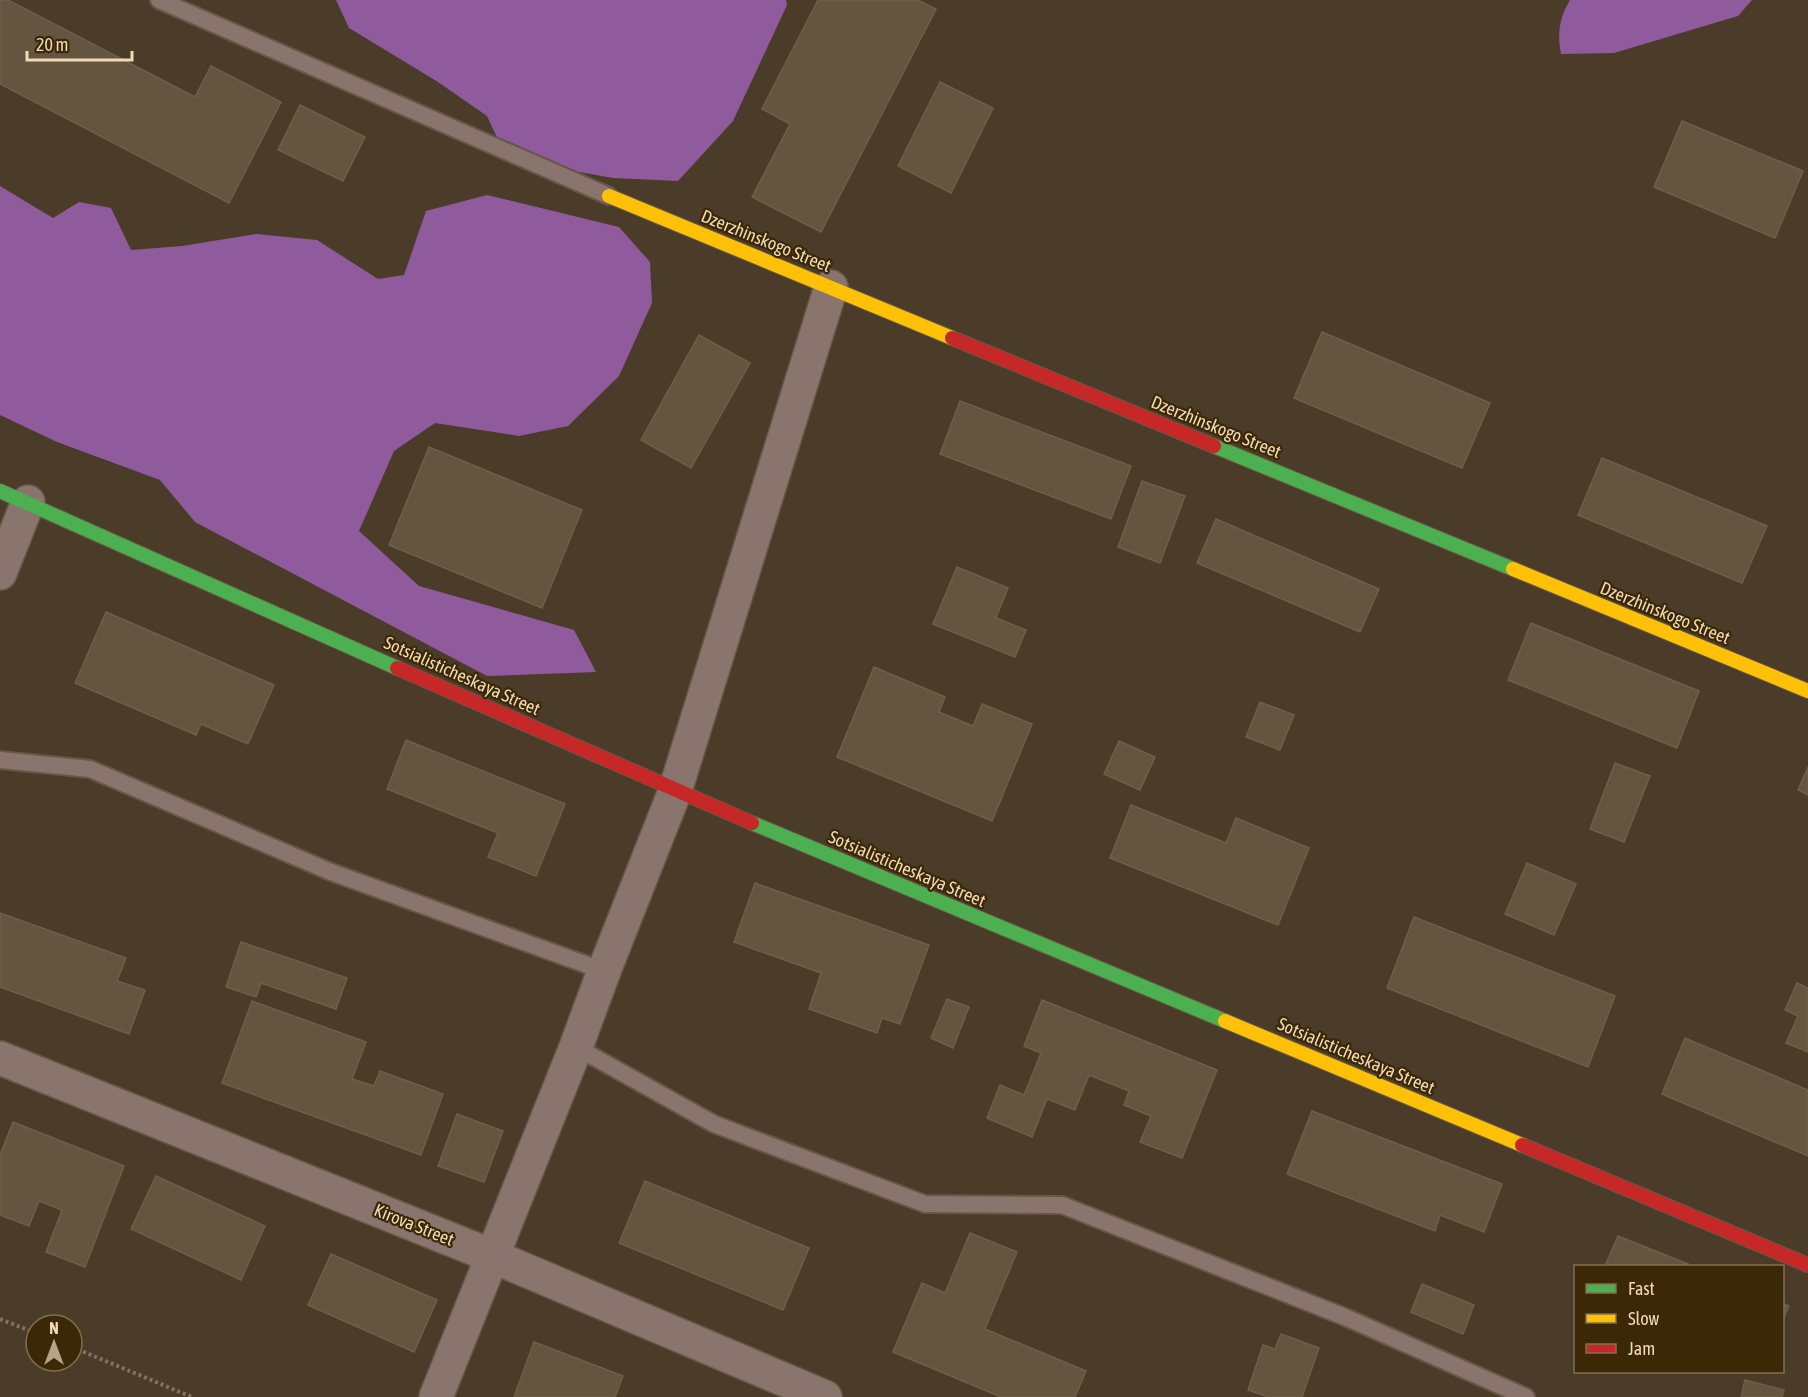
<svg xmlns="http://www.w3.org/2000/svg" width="1808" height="1397" viewBox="0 0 1808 1397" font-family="'Asap Condensed',sans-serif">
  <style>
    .forest { fill: #8f5b9c }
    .building { fill: #63553f; stroke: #6e5f47; stroke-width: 1.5 }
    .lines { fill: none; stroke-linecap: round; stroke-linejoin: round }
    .lane-casing { stroke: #665844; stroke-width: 20 }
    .street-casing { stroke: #665844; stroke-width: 36 }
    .fast-casing { stroke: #665844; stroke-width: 16 }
    .slow-casing { stroke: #665844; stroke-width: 16 }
    .jam-casing { stroke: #665844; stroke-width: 16 }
    .path { stroke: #817166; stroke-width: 4; stroke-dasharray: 3 3; stroke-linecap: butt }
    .lane { stroke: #8a746e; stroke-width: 16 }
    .street { stroke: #8a746e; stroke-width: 33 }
    .fast { stroke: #4caf50; stroke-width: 14 }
    .slow { stroke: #ffc107; stroke-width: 14 }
    .jam { stroke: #c62828; stroke-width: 14 }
    .labels { text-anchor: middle; stroke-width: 4.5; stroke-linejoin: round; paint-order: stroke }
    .street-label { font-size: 18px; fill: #f2dab7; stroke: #3a2807 }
  </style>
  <rect width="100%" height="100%" fill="#4a3c28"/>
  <g class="forest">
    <polygon points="336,0 786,0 787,5 733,121 678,181 613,178 507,159 487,116 438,82 349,28"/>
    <path d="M1570 0H1752L1738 16 1614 53 1561 54C1557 34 1559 18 1570 0Z"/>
    <polygon points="0,186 53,218 79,202 111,208 131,250 182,246 256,234 317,240 378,279 404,275 426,211 487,195 619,227 650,262 652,303 619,376 568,426 519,436 435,423 394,451 359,531 419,586 574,630 596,672 487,676 195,522 160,480 57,442 0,415"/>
  </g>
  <g class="building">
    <polygon points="0,0 8,0 195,97 211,66 281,102 229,203 0,84"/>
    <polygon points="818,0 918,0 936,9 821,232 752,197 790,124 762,109"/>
    <polygon points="940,82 993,108 951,193 898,166"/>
    <polygon points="300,105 365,137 343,181 278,150"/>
    <polygon points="1682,121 1803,171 1775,238 1654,187"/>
    <polygon points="1322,332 1490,403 1462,468 1294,398"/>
    <polygon points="699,335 750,363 691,468 641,440"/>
    <polygon points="960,401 1131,466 1111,519 940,454"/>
    <polygon points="429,447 582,510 542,608 389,545"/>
    <polygon points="1602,458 1767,526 1742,583 1578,515"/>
    <polygon points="1142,481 1185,496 1160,563 1118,547"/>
    <polygon points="1216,519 1379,589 1360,632 1197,563"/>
    <polygon points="957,567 1008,588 996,618 1026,630 1015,657 933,624"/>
    <polygon points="106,612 274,685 248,744 201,724 196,735 75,683"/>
    <polygon points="1531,623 1699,691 1677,748 1508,680"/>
    <polygon points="874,667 945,697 939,712 973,726 982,704 1032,724 992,821 837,757"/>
    <polygon points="1260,702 1294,715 1280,750 1246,737"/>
    <polygon points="406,740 565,804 536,876 488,857 498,833 387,789"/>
    <polygon points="1119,741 1155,757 1140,790 1104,774"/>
    <polygon points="1615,763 1650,776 1624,842 1590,829"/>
    <polygon points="1808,767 1808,795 1798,790"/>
    <polygon points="1131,805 1226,843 1236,818 1309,848 1278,925 1110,858"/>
    <polygon points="1527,863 1576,884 1554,935 1505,914"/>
    <polygon points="755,883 929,945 900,1024 882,1018 877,1033 809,1009 821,973 734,942"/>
    <polygon points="0,913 126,958 117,981 145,990 129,1034 0,987"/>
    <polygon points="1414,917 1615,996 1588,1067 1387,988"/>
    <polygon points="241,942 347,978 336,1009 261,983 256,997 226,987"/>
    <polygon points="1797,983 1808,988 1808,1052 1786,1043 1798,1016 1785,1010"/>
    <polygon points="947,999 969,1007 953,1048 931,1038"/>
    <polygon points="1042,1000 1217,1070 1182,1158 1140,1142 1151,1116 1124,1105 1129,1091 1089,1075 1075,1110 1047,1099 1032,1137 987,1118 1000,1085 1024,1095 1041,1053 1024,1046"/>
    <polygon points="252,1001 366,1042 352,1079 374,1086 380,1071 443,1094 421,1155 222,1083"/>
    <polygon points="1685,1038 1808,1090 1808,1156 1662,1094"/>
    <polygon points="1312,1111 1502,1184 1484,1232 1440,1215 1435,1231 1287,1174"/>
    <polygon points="457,1114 503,1131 484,1182 438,1166"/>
    <polygon points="13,1122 124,1166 85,1267 46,1252 62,1210 39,1201 29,1226 0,1215 0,1155"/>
    <polygon points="156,1176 265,1226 241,1280 131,1229"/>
    <polygon points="645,1181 809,1248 783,1310 619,1243"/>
    <polygon points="970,1233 1017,1252 985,1329 1086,1371 1075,1397 1001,1397 893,1352 922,1283 945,1293"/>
    <polygon points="1618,1236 1693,1266 1605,1266"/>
    <polygon points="331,1254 437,1300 414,1352 308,1305"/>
    <polygon points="1422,1284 1474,1305 1463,1334 1411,1312"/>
    <polygon points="1782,1303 1789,1306 1782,1322"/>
    <polygon points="1281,1334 1319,1348 1302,1397 1268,1397 1248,1390 1263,1345 1275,1349"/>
    <polygon points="534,1342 623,1376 615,1397 514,1397"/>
    <polygon points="1745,1380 1784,1390 1782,1397 1741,1397"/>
  </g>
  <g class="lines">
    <g class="lane-casing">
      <g id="lane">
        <polyline points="159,0 609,196"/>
        <polyline points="0,760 90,769 331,872 604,971"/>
        <polyline points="576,1047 714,1124 925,1204 1062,1205 1345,1317 1526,1397"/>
      </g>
    </g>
    <g class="street-casing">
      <g id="street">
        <polyline points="0,573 28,502"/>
        <polyline points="0,1058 492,1256 825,1397"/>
        <polyline points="436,1397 576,1047 604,971 675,791 831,287"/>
      </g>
    </g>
    <g class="fast-casing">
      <g id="fast">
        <polyline points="1214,446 1513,569"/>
        <polyline points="0,491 397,668"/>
        <polyline points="752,823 1225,1021"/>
      </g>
    </g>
    <g class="slow-casing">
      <g id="slow">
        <polyline points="609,196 952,338"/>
        <polyline points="1513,569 1808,691"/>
        <polyline points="1225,1021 1522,1145"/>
      </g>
    </g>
    <g class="jam-casing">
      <g id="jam">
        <polyline points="952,338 1214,446"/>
        <polyline points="397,668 752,823"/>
        <polyline points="1522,1145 1808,1265"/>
      </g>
    </g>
    <g class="path">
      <polyline points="0,1319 36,1333"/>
      <polyline points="72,1347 192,1397"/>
    </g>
    <use href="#lane" class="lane"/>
    <use href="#street" class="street"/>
    <use href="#fast" class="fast"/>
    <use href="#slow" class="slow"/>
    <use href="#jam" class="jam"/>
  </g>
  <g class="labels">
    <g class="street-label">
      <text transform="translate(766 241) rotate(22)" y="6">Dzerzhinskogo Street</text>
      <text transform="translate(1216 427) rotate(22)" y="6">Dzerzhinskogo Street</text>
      <text transform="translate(1665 613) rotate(22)" y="6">Dzerzhinskogo Street</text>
      <text transform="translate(462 676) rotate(24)" y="6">Sotsialisticheskaya Street</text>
      <text transform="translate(907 869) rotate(23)" y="6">Sotsialisticheskaya Street</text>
      <text transform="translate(1356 1056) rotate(23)" y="6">Sotsialisticheskaya Street</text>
      <text transform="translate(414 1225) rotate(22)" y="6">Kirova Street</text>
    </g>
  </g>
  <rect x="1574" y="1265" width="210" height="108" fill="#3a2807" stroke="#846f4d" stroke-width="1.5"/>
  <rect x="1586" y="1284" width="30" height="9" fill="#4caf50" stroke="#846f4d" stroke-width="1.5"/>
  <text x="1628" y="1295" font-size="18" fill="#f2dab7">Fast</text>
  <rect x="1586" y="1314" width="30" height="9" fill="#ffc107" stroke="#846f4d" stroke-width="1.5"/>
  <text x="1628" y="1325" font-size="18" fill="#f2dab7">Slow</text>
  <rect x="1586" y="1344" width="30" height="9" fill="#c62828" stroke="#846f4d" stroke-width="1.5"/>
  <text x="1628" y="1355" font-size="18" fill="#f2dab7">Jam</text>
  <g transform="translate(54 1343)"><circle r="28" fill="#3a2807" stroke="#846f4d" stroke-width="1.5"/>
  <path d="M0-4.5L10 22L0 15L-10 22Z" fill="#b7a385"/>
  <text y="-9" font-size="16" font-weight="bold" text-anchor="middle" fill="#f2dab7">N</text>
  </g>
  <path d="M27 51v9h105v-9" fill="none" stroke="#f2dab7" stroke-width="3"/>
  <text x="36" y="51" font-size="18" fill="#f2dab7" stroke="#3a2807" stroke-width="4.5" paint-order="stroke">20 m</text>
</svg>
